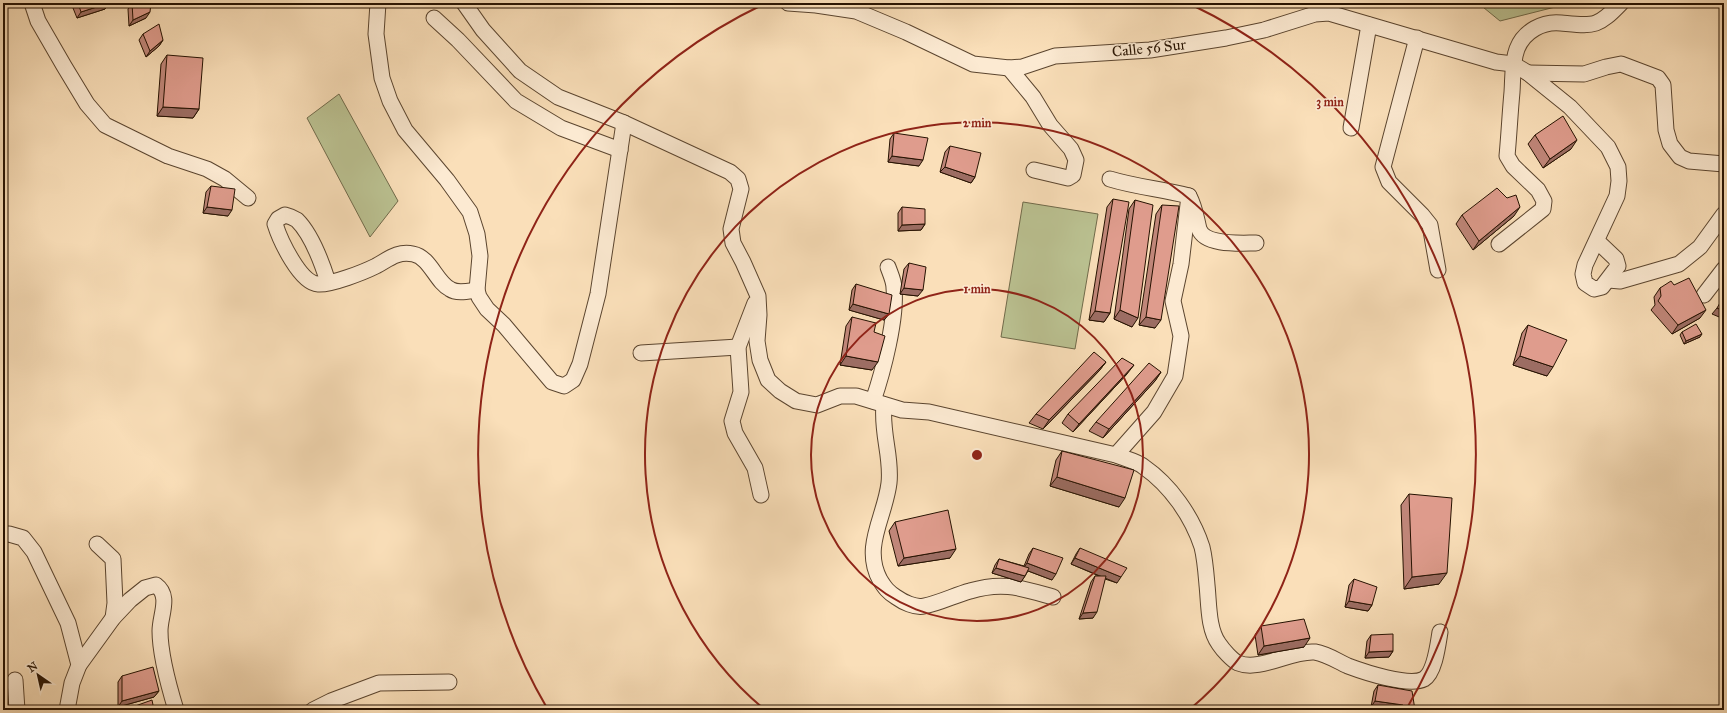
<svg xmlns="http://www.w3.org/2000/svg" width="1727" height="713" viewBox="0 0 1727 713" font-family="'IM FELL Great Primer',serif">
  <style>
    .green { fill: #bbc292; stroke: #706a4a }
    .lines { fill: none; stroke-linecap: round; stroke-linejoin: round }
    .minor-casing { stroke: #5b452f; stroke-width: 17 }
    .minor { stroke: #fcead2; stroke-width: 15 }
    .wall { fill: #c08679; stroke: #261201 }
    .shaded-wall { fill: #9c6d63; stroke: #261201 }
    .building { fill: #df9c8d; stroke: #261201 }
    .ring { fill: none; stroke: #8f2418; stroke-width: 2 }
    .labels { text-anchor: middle; stroke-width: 3; stroke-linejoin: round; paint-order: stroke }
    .street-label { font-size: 15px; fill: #261201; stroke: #fcead2 }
    .centre { fill: #8f2418; stroke: #fcead2; stroke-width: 2 }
    .ring-label { font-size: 12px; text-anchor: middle; font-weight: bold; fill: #8f2418; stroke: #fcead2; stroke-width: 3; stroke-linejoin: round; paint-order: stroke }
  </style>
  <rect width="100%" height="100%" fill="#fadfb9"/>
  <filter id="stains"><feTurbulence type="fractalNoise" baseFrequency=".005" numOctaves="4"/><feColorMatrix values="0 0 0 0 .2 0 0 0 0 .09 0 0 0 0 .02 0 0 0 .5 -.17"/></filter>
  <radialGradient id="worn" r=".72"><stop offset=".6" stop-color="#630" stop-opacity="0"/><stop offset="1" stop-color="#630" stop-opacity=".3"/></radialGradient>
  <g class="green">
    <polygon points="1478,3 1571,3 1500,21"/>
    <polygon points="339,94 398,201 370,237 307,118"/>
    <polygon points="1023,202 1098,214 1075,349 1001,337"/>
  </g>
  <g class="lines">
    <g class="minor-casing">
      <g id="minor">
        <polyline points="32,3 38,21 64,66 87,104 105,125 168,156 207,169 225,179 248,198"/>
        <polyline points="378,3 376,34 382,78 390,101 405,130 447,180 470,212 477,234 480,256 477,290 479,297 487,309 504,325 552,382 564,386 573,380 580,364 598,294 624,123"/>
        <path d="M464 3 483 30 520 71 558 97 624 123 730 172 738 179 741 189 731 229 733 243 743 262 758 296 759 315 757 341 760 360 768 380 780 391 796 401 817 405 840 396H856L902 410 929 412 1116 455C1125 459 1137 461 1144 467 1170 485 1192 516 1202 547 1205 559 1206 573 1207 585 1209 604 1208 629 1219 644 1223 650 1232 660 1238 663 1260 672 1291 650 1315 652 1327 654 1337 661 1348 666 1364 672 1409 687 1424 679 1435 672 1438 644 1440 632"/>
        <polyline points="788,3 816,5 856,11 906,32 973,64 1009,68 1022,67 1055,56 1150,50 1226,38 1264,30 1315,14 1329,13 1496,62 1513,64 1528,73 1570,107 1608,147 1618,167 1619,181 1617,196 1585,265 1583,274 1585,283 1594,289 1602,287 1618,266 1616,259 1597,241"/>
        <polyline points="434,18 458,40 516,101 561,128 620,150"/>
        <polyline points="1417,38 1383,167 1389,182 1422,215 1430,225 1438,270"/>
        <polyline points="1009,68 1033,97 1050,125 1071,149 1076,160 1073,175 1068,178 1034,170"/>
        <polyline points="1528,73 1584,74 1606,67 1621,64 1658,78 1663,85 1666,130 1670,144 1680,157 1689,161 1724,164"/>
        <polyline points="1351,128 1369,25"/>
        <path d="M1110 179C1136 187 1162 189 1189 196 1195 207 1196 217 1199 229 1205 246 1241 243 1256 243"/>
        <path d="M1499 244 1543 209 1544 201 1538 190 1513 166 1507 156C1509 135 1510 113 1512 92 1513 78 1512 62 1517 49 1524 31 1543 21 1561 23 1594 26 1597 28 1621 3"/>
        <polyline points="1609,280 1620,281 1679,264 1700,247 1724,214"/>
        <path d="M328 282C322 263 312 235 297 220 294 218 289 216 285 215L278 219 275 224C280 240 300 283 318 284 331 285 364 272 376 266 389 259 397 251 413 254 430 257 436 282 450 289 457 294 469 291 477 290"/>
        <polyline points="1704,295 1724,269"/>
        <polyline points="755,303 738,347 741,392 732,421 735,433 755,468 761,495"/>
        <polyline points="641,353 738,347"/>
        <path d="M873 401C883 372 897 318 894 288 894 281 890 273 888 267"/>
        <path d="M884 405C881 433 892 457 889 483 885 517 862 547 880 580 885 588 888 592 896 597 903 602 915 608 924 606 940 603 955 595 970 591 1003 581 1021 588 1053 597"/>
        <polyline points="1116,455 1154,412 1175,376 1181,336 1173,301 1181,264 1189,196"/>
        <polyline points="3,534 9,534 23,538 34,552 68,623 79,665"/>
        <polyline points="97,544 113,559 115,603 113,618"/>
        <polyline points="15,680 17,710"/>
        <path d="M67 710 72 683 79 665 113 618 130 600 145 588 156 585C171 596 160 615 160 631 160 655 169 687 176 710"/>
        <polyline points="313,710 331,701 379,683 449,682"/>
      </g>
    </g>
    <use href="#minor" class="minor"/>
  </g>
  <g class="wall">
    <polygon points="71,3 109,3 105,9 77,18"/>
    <polygon points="132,3 146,18 129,26 128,9"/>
    <polygon points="143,34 163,40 159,46 146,57 139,40"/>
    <polygon points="167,55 199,109 193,118 157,116 161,64"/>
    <polygon points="894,133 919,166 888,162 890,139"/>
    <polygon points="1535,135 1571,149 1543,168 1528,144"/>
    <polygon points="950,146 975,177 971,183 940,172 945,152"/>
    <polygon points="211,186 228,216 203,213 206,192"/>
    <polygon points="1113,199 1110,313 1104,322 1089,320 1107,207"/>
    <polygon points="1135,200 1132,327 1114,319 1129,209"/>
    <polygon points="1162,205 1155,328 1139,325 1156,214"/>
    <polygon points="902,207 925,224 921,230 898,231 898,213"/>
    <polygon points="1462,215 1514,216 1473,250 1456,224"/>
    <polygon points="909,263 918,296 900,294 904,269"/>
    <polygon points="856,284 889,314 884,320 849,310 852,290"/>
    <polygon points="1674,285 1700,318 1672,334 1651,310 1655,305 1654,297 1660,288"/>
    <polygon points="852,317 874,332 872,370 840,365 846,326"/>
    <polygon points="1528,325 1547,376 1513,365 1522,333"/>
    <polygon points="1682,332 1700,337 1684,344 1680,335"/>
    <polygon points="1106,362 1099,371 1043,429 1029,423 1036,414"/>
    <polygon points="1161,372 1155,381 1103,438 1089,431 1096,422"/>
    <polygon points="1127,374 1073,432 1062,423 1068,414"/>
    <polygon points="1062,451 1119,507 1050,486 1056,460"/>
    <polygon points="1409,494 1439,584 1404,589 1401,505"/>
    <polygon points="895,522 950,558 898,566 889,531"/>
    <polygon points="1033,548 1052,580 1028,571 1025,576 1021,582 992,573 995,565 999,559 1024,566 1029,554"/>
    <polygon points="1080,548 1117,583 1105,579 1093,618 1079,619 1091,582 1095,576 1099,576 1071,564 1076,554"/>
    <polygon points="1354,579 1372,605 1368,611 1345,607 1349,585"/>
    <polygon points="1261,626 1304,647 1258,655 1255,635"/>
    <polygon points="1371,635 1393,651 1389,657 1365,658 1367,641"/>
    <polygon points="122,676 159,691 154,697 118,707 118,682"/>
    <polygon points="1378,685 1415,710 1390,710 1371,707 1374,691"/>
  </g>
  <g class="shaded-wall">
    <polygon points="109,3 105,9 77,18 81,12"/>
    <polygon points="150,12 146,18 129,26 133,20"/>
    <polygon points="163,40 159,46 146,57 150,51"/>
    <polygon points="163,107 199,109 193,118 157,116"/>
    <polygon points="1577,140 1571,149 1543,168 1550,159"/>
    <polygon points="892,156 923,160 919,166 888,162"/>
    <polygon points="945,167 975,177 971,183 940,172"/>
    <polygon points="207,207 232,210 228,216 203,213"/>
    <polygon points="1520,207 1514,216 1473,250 1479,241"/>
    <polygon points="925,224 921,230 898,231 902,225"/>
    <polygon points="904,288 923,290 918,296 900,294"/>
    <polygon points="853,304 889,314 884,320 849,310"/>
    <polygon points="1717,308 1724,311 1724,319 1712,314"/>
    <polygon points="1120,310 1138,318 1132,327 1114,319"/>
    <polygon points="1706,310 1700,318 1672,334 1678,325"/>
    <polygon points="1095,311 1110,313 1104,322 1089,320"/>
    <polygon points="1146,317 1161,320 1155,328 1139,325"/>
    <polygon points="1702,334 1700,337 1684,344 1686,341"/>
    <polygon points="846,356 878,362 872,370 840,365"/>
    <polygon points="1520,356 1553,367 1547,376 1513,365"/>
    <polygon points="1106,362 1099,371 1043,429 1049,420"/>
    <polygon points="1134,365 1127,374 1073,432 1079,424"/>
    <polygon points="1161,372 1155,381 1103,438 1109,429"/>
    <polygon points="1057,477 1125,498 1119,507 1050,486"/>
    <polygon points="956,549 950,558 898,566 904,558"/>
    <polygon points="1075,558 1121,577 1117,583 1071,564"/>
    <polygon points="1027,563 1056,574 1052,580 1023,569"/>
    <polygon points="996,568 1025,576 1021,582 992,573"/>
    <polygon points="1447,573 1439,584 1404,589 1412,577"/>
    <polygon points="1349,601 1372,605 1368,611 1345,607"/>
    <polygon points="1097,612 1093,618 1079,619 1083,613"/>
    <polygon points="1310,638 1304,647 1258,655 1264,646"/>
    <polygon points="1393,651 1389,657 1365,658 1369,652"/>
    <polygon points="159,691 154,697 118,707 122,701"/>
    <polygon points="1375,701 1403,705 1400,710 1390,710 1371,707"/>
  </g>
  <g class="building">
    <polygon points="78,3 109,3 81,12"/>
    <polygon points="132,3 151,3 150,12 133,20"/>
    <polygon points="159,24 163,40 150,51 143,34"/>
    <polygon points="167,55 203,58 199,109 163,107"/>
    <polygon points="1563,116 1577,140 1550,159 1535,135"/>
    <polygon points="894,133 928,138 923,160 892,156"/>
    <polygon points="950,146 981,153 975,177 945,167"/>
    <polygon points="211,186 235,189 232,210 207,207"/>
    <polygon points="1497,188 1507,198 1516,195 1520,207 1479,241 1462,215"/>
    <polygon points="1113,199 1129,202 1110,313 1095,311"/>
    <polygon points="1135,200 1153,205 1138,318 1120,310"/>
    <polygon points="1162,205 1179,206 1161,320 1146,317"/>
    <polygon points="902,207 925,209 925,224 902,225"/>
    <polygon points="909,263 926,267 923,290 904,288"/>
    <polygon points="1689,278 1706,310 1678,325 1658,301 1661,296 1660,288 1671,281 1674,285"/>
    <polygon points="856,284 892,295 889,314 853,304"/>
    <polygon points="1724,296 1724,311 1717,308"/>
    <polygon points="852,317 876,323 874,332 885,336 878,362 846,356"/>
    <polygon points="1696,324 1702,334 1686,341 1682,332"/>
    <polygon points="1528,325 1567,340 1553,367 1520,356"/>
    <polygon points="1094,352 1106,362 1049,420 1036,414"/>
    <polygon points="1122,358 1134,365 1079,424 1068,414"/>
    <polygon points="1149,363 1161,372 1109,429 1096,422"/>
    <polygon points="1062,451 1134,470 1125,498 1057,477"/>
    <polygon points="1409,494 1452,498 1447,573 1412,577"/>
    <polygon points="948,510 956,549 904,558 895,522"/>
    <polygon points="1033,548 1063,558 1056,574 1027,563"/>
    <polygon points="1080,548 1127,568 1121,577 1075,558"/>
    <polygon points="999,559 1029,568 1025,576 996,568"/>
    <polygon points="1095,576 1106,576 1097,612 1083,613"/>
    <polygon points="1354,579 1377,587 1372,605 1349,601"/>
    <polygon points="1304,619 1310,638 1264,646 1261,626"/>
    <polygon points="1393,634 1393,651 1369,652 1371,635"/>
    <polygon points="153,667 159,691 122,701 122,676"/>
    <polygon points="1378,685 1412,691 1415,710 1404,710 1403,705 1375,701"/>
    <polygon points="152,700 154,710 124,710"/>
  </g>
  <g class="ring">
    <circle cx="977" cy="455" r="166"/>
    <path d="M764 709A332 332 0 1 1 1190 709"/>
    <path d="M547 708A499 499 0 0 1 762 5M1192 5A499 499 0 0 1 1407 708"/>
  </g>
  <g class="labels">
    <g class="street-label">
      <text transform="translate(1149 48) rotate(-6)" y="5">Calle 56 Sur</text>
    </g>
  </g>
  <circle cx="977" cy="455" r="6" class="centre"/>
  <g class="ring-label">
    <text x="1330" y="106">3 min</text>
    <text x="977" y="127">2 min</text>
    <text x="977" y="293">1 min</text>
  </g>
  <rect width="1727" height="713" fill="none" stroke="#fadfb9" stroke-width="16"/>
  <rect x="4" y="4" width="1719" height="705" fill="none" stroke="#261201" stroke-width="2"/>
  <rect x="8" y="8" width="1711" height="697" fill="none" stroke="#261201"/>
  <g transform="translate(38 675) rotate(326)" stroke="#fcead2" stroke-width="3" paint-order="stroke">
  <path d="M0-3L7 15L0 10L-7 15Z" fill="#261201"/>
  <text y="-6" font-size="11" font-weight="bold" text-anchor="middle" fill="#261201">N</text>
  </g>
  <rect width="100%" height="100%" filter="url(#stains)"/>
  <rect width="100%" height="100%" fill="url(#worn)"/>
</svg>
